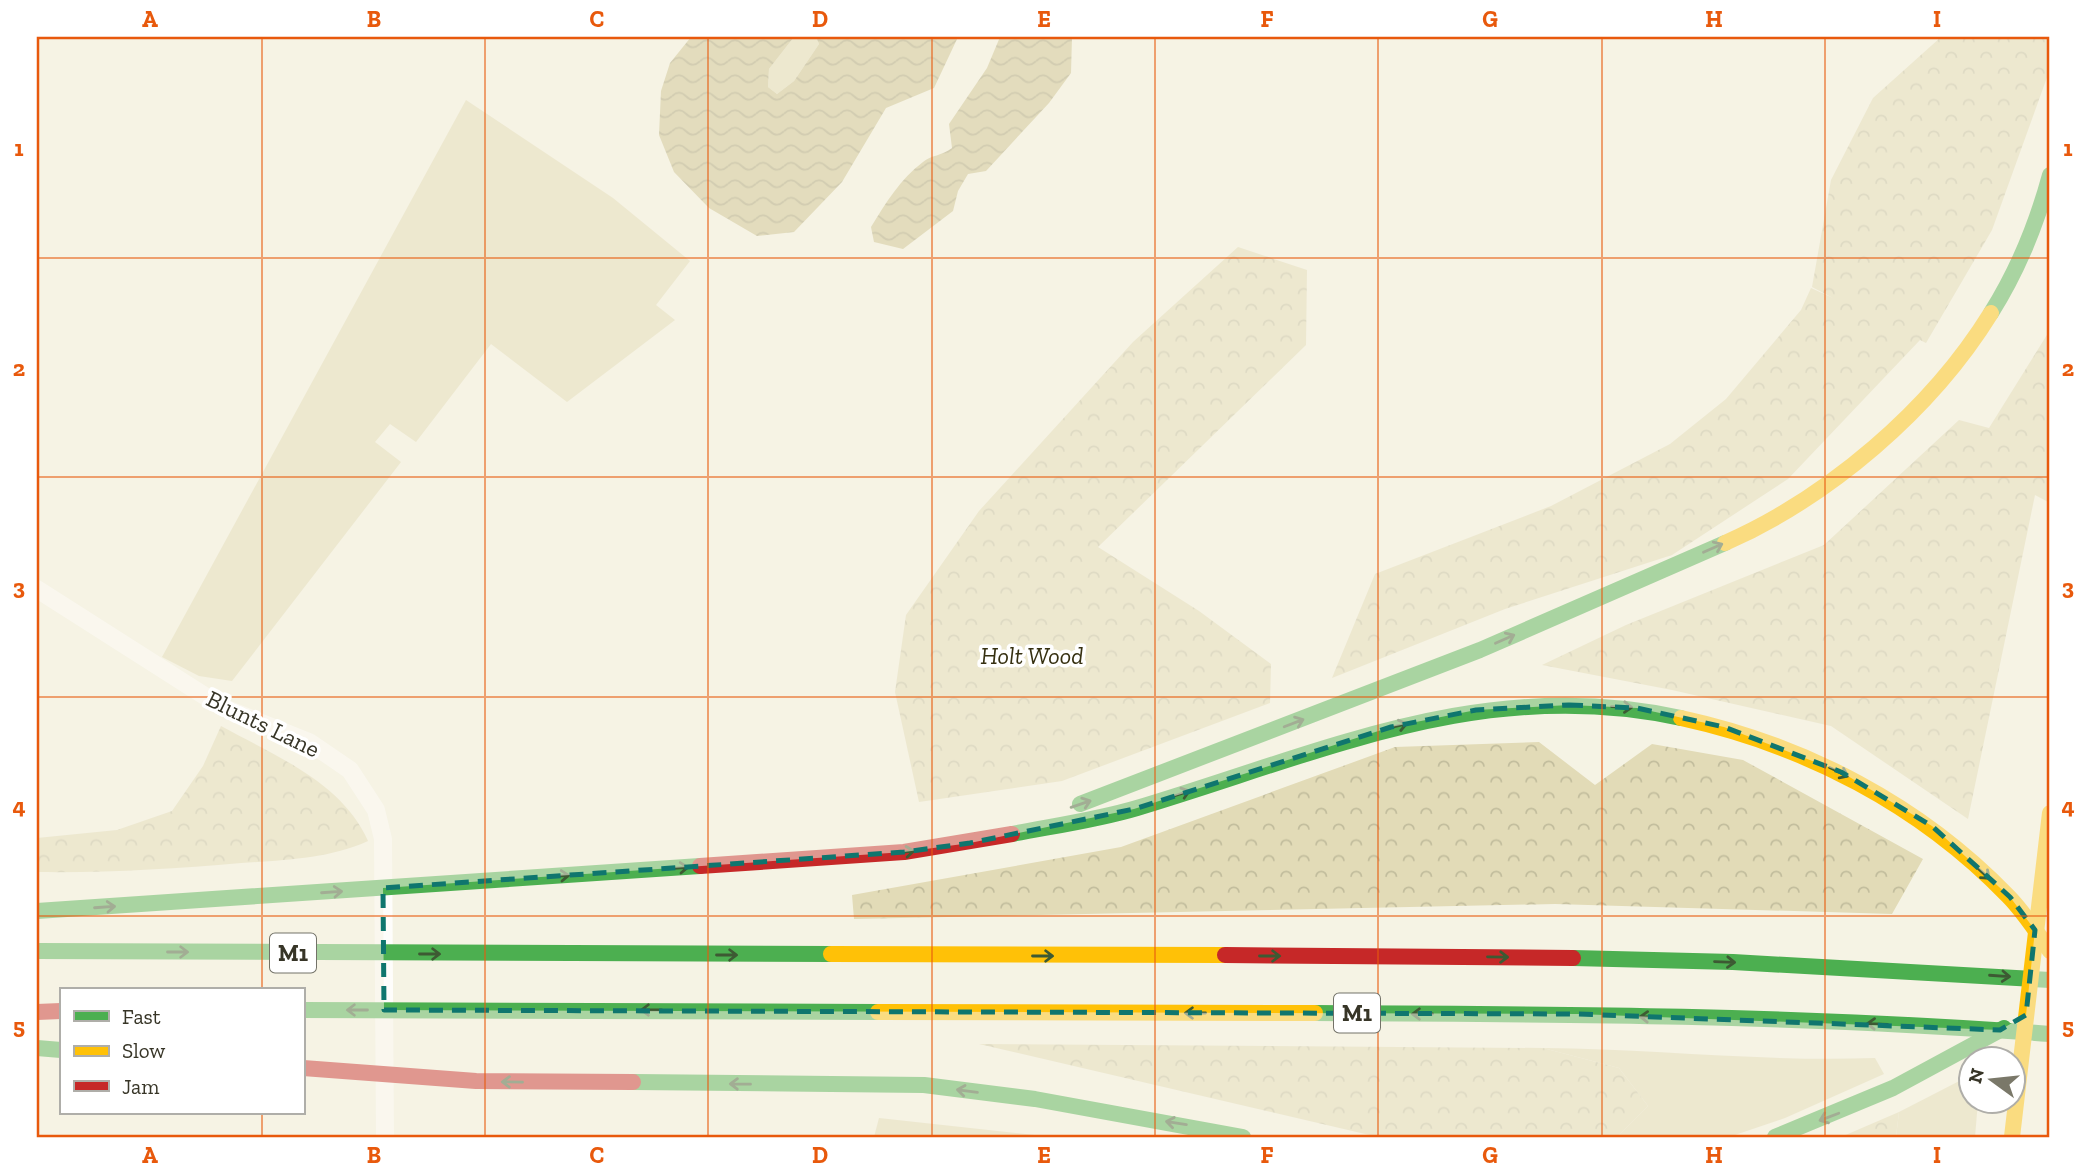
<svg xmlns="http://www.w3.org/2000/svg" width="2087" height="1174" viewBox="0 0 2087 1174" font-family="'Zilla Slab',serif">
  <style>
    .green { fill: #e2dbb7 }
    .forest { fill: url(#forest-crowns) }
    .water { fill: url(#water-waves) }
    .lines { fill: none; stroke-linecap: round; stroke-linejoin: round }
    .street { stroke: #fefdfb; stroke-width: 18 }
    .fast { stroke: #4caf50; stroke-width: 16 }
    .slow { stroke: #ffc107; stroke-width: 16 }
    .jam { stroke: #c62828; stroke-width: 16 }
    .oneway { stroke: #3d5a33 }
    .marked { fill: none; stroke: #0f766e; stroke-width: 5; stroke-dasharray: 14 9; stroke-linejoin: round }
    .grid { fill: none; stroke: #e8590c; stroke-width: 2; stroke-opacity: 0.55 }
    .labels { text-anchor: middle; stroke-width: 7; stroke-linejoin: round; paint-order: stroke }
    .shield { fill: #fff; stroke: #737268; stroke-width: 2 }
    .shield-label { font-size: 23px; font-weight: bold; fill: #373527 }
    .park-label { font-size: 24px; font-style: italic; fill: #363011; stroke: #fff }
    .street-label { font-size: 24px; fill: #373527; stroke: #fff }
    .neatline { fill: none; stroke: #e8590c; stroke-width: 2.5 }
    .grid-label { font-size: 23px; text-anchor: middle; font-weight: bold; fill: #e8590c }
  </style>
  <defs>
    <pattern id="forest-crowns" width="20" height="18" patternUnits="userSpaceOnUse" patternTransform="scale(1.75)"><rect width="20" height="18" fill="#e2dbb7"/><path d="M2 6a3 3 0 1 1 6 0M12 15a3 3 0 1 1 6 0" fill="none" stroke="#c2bd9d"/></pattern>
    <pattern id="water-waves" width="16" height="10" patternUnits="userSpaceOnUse" patternTransform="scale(1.75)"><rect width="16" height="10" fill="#ccc28e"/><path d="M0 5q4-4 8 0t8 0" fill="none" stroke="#a69e74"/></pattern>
  </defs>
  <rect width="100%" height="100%" fill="#f5f3e4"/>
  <g class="green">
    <polygon points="794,37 816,37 819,44 794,81 777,94 768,87 769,69"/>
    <polygon points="466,100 613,198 690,261 656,305 675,320 567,402 491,344 416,442 390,424 375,442 401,462 232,681 199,676 162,657"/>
    <path d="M1543 1048C1654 1049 1764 1062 1875 1058L1884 1074 1785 1118 1729 1137H1617L1648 1106 1619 1068Z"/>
    <polygon points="1971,1075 1972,1100 1978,1101 1975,1137 1896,1137 1899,1112"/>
    <polygon points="879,1118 1053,1137 874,1137"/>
  </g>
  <g class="forest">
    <polygon points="1941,37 2050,37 2050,69 1992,230 1926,343 1920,340 1788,479 1672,555 1505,609 1332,678 1375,574 1551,506 1670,444 1726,399 1801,310 1811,288 1833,298 1812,287 1831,180 1873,98"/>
    <polygon points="1238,247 1307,270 1306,345 1098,547 1199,611 1271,664 1270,703 1062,781 919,802 895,692 906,615 979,511 1133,342"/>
    <polygon points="2050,330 2050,503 2035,495 1968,819 1831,726 1672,690 1542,665 1626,625 1824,545 1959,420 1989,428"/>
    <path d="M221 726C274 755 343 783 368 841 328 859 284 860 241 863 173 869 105 873 37 872V838L117 830 172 811 203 766Z"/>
    <polygon points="1539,742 1595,785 1652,744 1743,760 1923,859 1892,914 1555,904 854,919 852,895 1121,847 1395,747"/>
    <polygon points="979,1044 1543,1048 1619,1068 1648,1106 1617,1137 1378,1137"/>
    <polygon points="1899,1112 1896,1137 1841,1137"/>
  </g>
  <g class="water">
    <polygon points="691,37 794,37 769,69 768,87 777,94 794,81 819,44 816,37 958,37 934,88 886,108 842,182 794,232 757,236 709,208 674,172 659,135 661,91 670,63"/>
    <path d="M1000 37H1072L1071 73 1049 103 986 171 968 174 958 191 953 211 903 249 874 242 871 227C886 203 900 179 923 162 931 155 942 156 952 148L949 124 987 68Z"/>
  </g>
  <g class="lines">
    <polyline class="street" points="37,589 222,707 309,742 350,770 376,810 383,839 385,1137"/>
    <g class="fast">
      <path d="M1991 313C2018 270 2037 223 2050 175"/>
      <polyline points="1080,804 1480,650 1725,543"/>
      <path d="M1012 834C1053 826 1097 820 1137 808 1321 753 1484 675 1681 718"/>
      <polyline points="37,911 700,866"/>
      <polyline points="37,951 831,954"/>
      <polyline points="1573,958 1733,962 2050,980"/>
      <polyline points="303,1010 878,1012"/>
      <path d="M1315 1013C1560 1014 1805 1015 2050 1034"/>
      <polyline points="37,1048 61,1050"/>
      <polyline points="633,1082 924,1085 1035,1099 1243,1137"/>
      <polyline points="1775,1137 1893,1088 2004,1028"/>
    </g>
    <g class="slow">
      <path d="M1725 543C1829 497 1931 410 1991 313"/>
      <path d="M1681 718C1805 745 1920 805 2008 896 2024 912 2037 933 2050 951"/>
      <polyline points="831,954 1225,955"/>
      <polyline points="878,1012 1315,1013"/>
      <polyline points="2012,1137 2050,813"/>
    </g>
    <g class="jam">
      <polyline points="700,866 904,852 1012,834"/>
      <polyline points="1225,955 1573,958"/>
      <polyline points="37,1012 61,1011"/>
      <polyline points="303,1068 476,1081 633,1082"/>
    </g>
  </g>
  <defs><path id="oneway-shaft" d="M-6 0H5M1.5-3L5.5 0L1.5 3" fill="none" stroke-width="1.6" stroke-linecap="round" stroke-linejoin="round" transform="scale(1.75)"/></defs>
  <g class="oneway">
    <use href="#oneway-shaft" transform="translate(1713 548) rotate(-24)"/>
    <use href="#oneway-shaft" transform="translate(1505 639) rotate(-24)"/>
    <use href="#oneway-shaft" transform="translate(1622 707) rotate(2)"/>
    <use href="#oneway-shaft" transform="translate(1294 723) rotate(-21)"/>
    <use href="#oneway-shaft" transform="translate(1397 726) rotate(-13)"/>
    <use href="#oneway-shaft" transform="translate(1839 772) rotate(25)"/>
    <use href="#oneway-shaft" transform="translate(1180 794) rotate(-18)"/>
    <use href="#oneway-shaft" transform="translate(1081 804) rotate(-19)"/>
    <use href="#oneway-shaft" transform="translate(904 852) rotate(-6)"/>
    <use href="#oneway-shaft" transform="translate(678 868) rotate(-4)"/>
    <use href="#oneway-shaft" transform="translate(1982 872) rotate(42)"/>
    <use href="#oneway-shaft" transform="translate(559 876) rotate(-4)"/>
    <use href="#oneway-shaft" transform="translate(332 892) rotate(-4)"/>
    <use href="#oneway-shaft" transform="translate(105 907) rotate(-4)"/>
    <use href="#oneway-shaft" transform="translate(178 952)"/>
    <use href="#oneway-shaft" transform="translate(430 954)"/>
    <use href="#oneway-shaft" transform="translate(727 955)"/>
    <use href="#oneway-shaft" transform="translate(1043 956)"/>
    <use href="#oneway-shaft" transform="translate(1270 956)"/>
    <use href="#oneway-shaft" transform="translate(1498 957) rotate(1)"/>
    <use href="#oneway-shaft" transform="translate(1725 962) rotate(2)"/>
    <use href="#oneway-shaft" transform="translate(2000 976) rotate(4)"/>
    <use href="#oneway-shaft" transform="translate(357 1010) rotate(180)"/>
    <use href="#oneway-shaft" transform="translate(651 1010) rotate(-180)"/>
    <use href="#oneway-shaft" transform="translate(1195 1013) rotate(-180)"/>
    <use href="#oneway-shaft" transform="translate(1422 1014) rotate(-180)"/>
    <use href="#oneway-shaft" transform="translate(1650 1017) rotate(-178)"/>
    <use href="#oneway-shaft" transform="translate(1877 1024) rotate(-178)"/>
    <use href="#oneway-shaft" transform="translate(512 1082) rotate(-179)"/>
    <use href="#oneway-shaft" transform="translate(740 1084) rotate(-179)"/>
    <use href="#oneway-shaft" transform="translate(967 1091) rotate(-173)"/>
    <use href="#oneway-shaft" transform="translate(1829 1117) rotate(159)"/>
    <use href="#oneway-shaft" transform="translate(1176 1123) rotate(-171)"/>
  </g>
  <path d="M0 0H2087V1174H0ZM1569 705 1637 708 1724 727 1841 772 1932 826 2010 897 2035 930 2026 1015 2000 1030 1578 1014 384 1010 383 888 904 852 970 843 1134 809 1391 727 1476 710Z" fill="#f5f3e4" fill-opacity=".55" fill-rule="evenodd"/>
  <path class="marked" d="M1569 705 1637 708 1724 727 1841 772 1932 826 2010 897 2035 930 2026 1015 2000 1030 1578 1014 384 1010 383 888 904 852 970 843 1134 809 1391 727 1476 710Z"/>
  <path class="grid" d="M262 37V990M485 37V1137M708 37V1137M932 37V1137M1155 37V1137M1378 37V1137M1602 37V1137M1825 37V1137M37 258H2050M37 477H2050M37 697H2050M37 916H2050M262 1113V1137"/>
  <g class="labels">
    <g class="shield">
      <rect x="270" y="933.5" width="46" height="39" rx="5"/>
      <rect x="1334" y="993.5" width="46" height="39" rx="5"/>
    </g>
    <g class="shield-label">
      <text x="293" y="961">M1</text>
      <text x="1357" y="1021">M1</text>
    </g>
    <g class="park-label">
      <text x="1032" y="664">Holt Wood</text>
    </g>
    <g class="street-label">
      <text transform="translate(263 724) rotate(26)" y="8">Blunts Lane</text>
    </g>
  </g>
  <rect width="2087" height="1174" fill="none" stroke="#ffffff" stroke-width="77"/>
  <rect x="60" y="988" width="245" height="126" fill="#ffffff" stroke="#afaea9" stroke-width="2"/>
  <rect x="74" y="1011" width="35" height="10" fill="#4caf50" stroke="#afaea9" stroke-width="2"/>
  <text x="122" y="1024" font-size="21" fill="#373527">Fast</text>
  <rect x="74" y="1046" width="35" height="10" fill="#ffc107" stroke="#afaea9" stroke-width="2"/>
  <text x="122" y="1058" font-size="21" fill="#373527">Slow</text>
  <rect x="74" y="1081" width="35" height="10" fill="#c62828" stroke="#afaea9" stroke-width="2"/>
  <text x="122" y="1094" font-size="21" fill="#373527">Jam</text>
  <g transform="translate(1992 1080) rotate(285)"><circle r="33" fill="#ffffff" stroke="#afaea9" stroke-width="2"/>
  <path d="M0-5L12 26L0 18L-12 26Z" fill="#7a7869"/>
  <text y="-10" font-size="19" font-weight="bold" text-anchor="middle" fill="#373527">N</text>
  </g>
  <rect x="38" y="38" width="2010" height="1098" class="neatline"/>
  <g class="grid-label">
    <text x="150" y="27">A</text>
    <text x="374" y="27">B</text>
    <text x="597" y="27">C</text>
    <text x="820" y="27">D</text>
    <text x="1044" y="27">E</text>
    <text x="1267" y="27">F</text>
    <text x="1490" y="27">G</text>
    <text x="1714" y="27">H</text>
    <text x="1937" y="27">I</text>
    <text x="19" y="156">1</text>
    <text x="2068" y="156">1</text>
    <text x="19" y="376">2</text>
    <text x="2068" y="376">2</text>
    <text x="19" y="595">3</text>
    <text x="2068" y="595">3</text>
    <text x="19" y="814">4</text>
    <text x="2068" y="814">4</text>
    <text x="19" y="1034">5</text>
    <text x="2068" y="1034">5</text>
    <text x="150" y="1163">A</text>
    <text x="374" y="1163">B</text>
    <text x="597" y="1163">C</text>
    <text x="820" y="1163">D</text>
    <text x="1044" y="1163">E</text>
    <text x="1267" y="1163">F</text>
    <text x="1490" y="1163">G</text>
    <text x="1714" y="1163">H</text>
    <text x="1937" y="1163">I</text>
  </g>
</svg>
